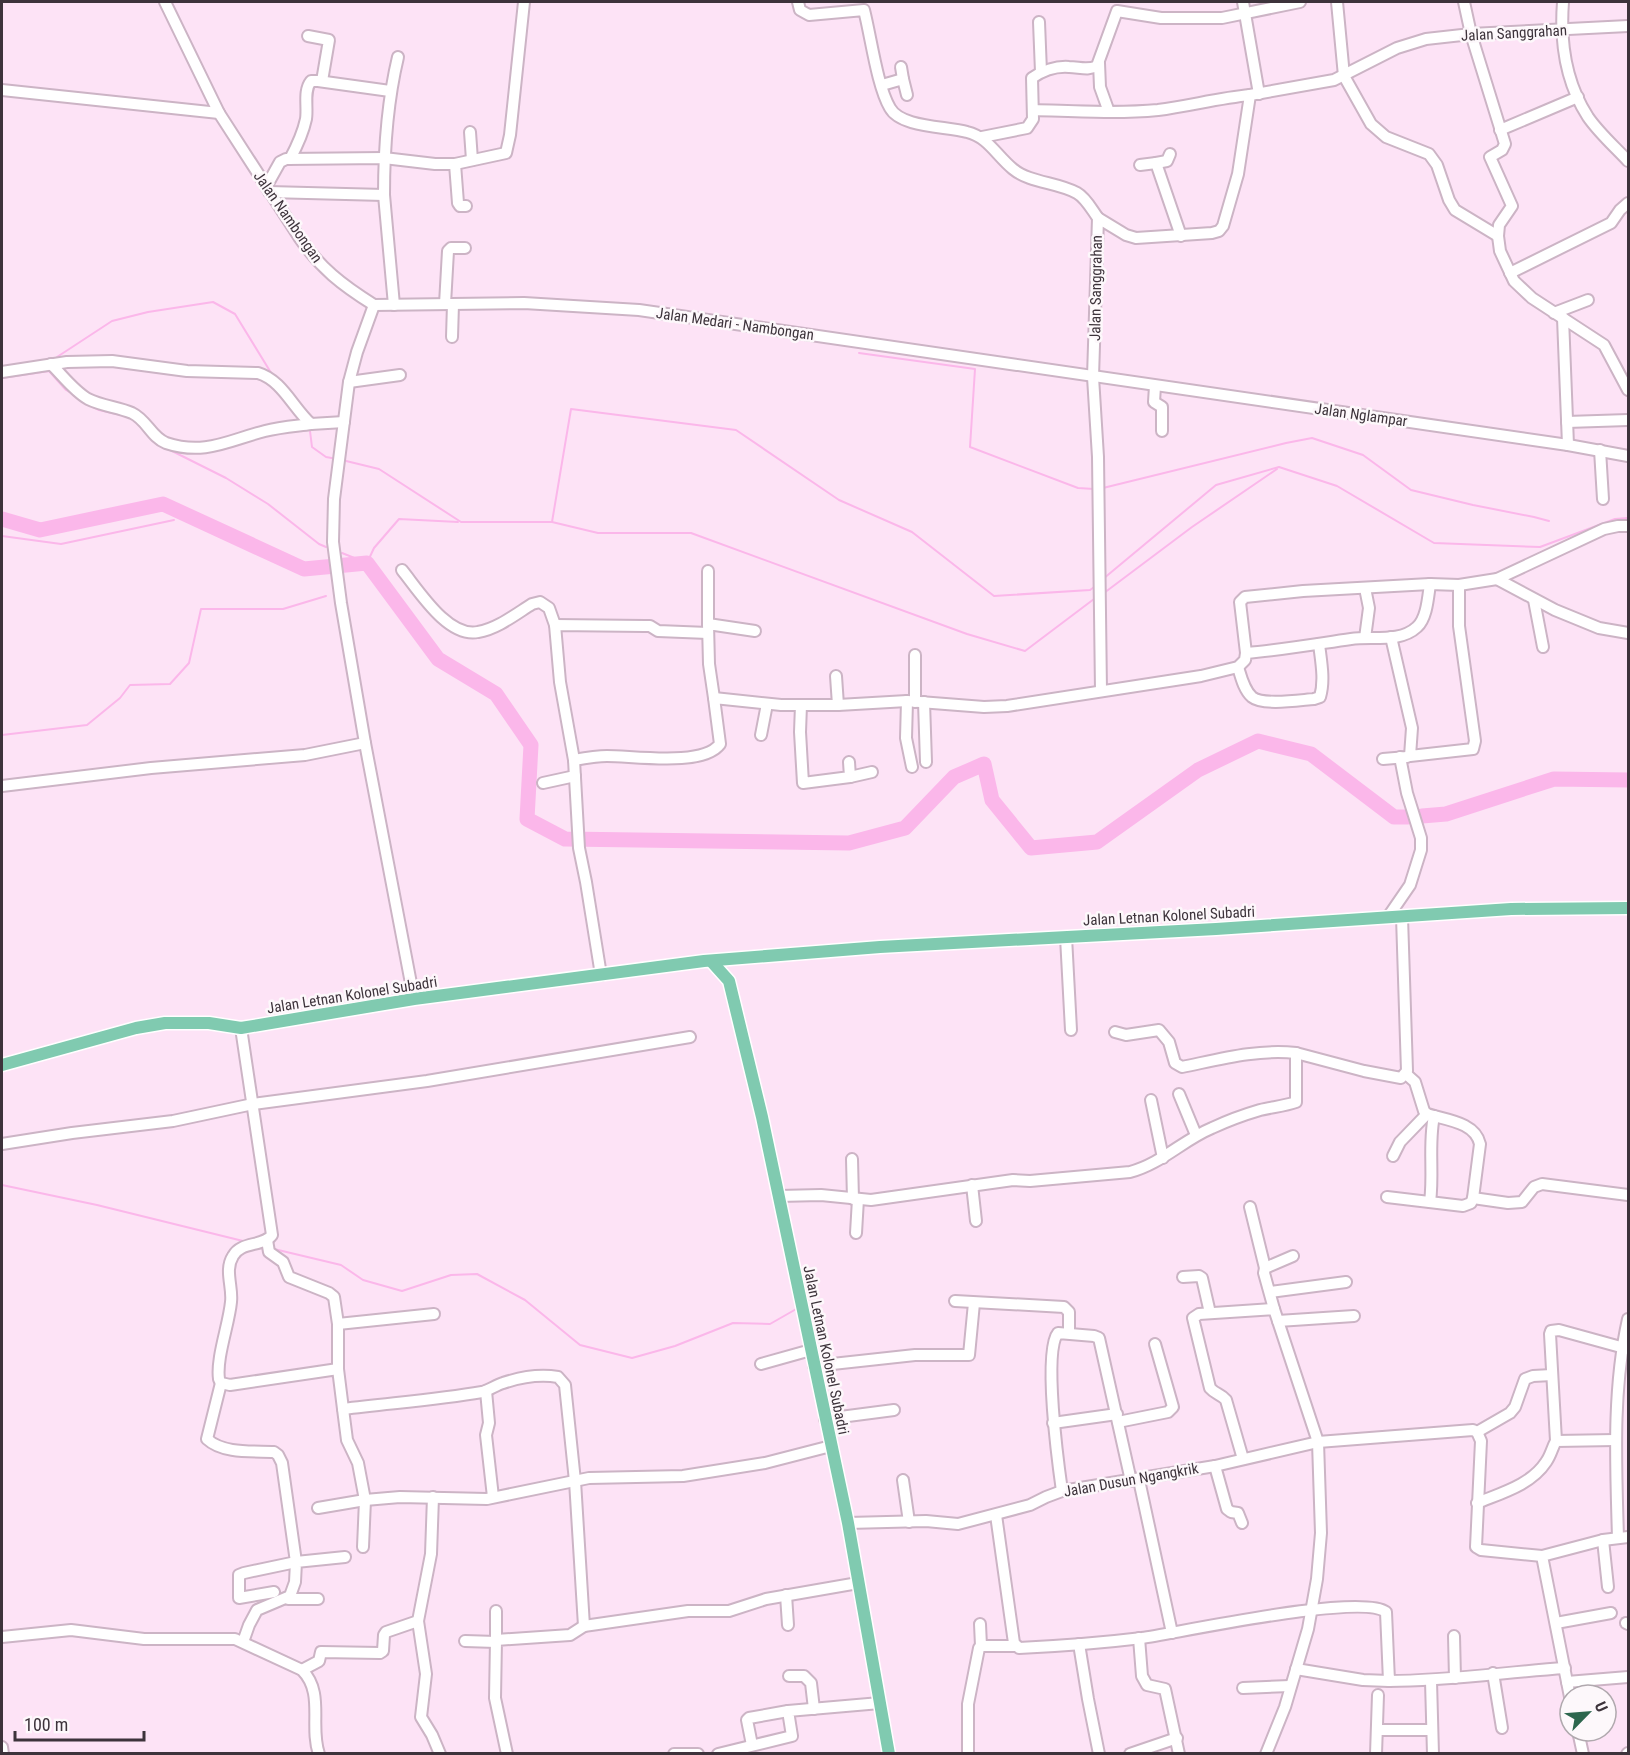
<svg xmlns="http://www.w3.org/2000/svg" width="1630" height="1755" viewBox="0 0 1630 1755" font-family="'Roboto Condensed',sans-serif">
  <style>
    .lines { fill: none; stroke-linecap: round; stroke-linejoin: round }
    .stream { stroke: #fbb7ea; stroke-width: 2 }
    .river { stroke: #fbb7ea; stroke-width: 15 }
    .minor-casing { stroke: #ccb4c5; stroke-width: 14 }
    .major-casing { stroke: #fff; stroke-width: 15 }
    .minor { stroke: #fff; stroke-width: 10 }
    .major { stroke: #80cab0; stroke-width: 12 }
    .labels { text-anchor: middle; stroke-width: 5; stroke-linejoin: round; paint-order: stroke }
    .street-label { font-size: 15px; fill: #3d333b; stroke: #fdf8fb }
  </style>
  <rect width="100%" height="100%" fill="#fde3f6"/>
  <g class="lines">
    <g class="stream">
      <polyline points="859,353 975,369 970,447 1078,488 1094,489"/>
      <polyline points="55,361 57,357 112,321 148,312 213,302 235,314 273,376"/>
      <polyline points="2,378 49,371 66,390 73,394"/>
      <polyline points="93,407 99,410 125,416"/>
      <polyline points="307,428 310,431 312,447 326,457 337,459"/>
      <polyline points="166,448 226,478 268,504 319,544 326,547"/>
      <polyline points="342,460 379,469 461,522 552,522 571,409 736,430 839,500 912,532 994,596 1090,590 1097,585"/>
      <polyline points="1103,488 1286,443 1312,438 1363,455 1411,490 1473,505 1534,517 1549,521"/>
      <polyline points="552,522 598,533 691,533 967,634 1025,651 1094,599"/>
      <polyline points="2,536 61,544 174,520"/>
      <polyline points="342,553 367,563 374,548 399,519 458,522"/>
      <polyline points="1103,579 1216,485 1279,467 1337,486 1434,543 1540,547 1615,519 1628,518"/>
      <polyline points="1104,593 1192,527 1277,469"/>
      <polyline points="2,735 87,725 120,698 130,685 170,684 189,663 201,609 283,609 326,596"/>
      <polyline points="2,1185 97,1205 243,1241"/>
      <polyline points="274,1249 341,1265 363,1280 402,1291 451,1275 477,1274 525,1300 580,1345 632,1358 675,1346 733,1323 770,1324 798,1308"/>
    </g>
    <g class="river">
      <polyline points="2,519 40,530 163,504 304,569 367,563 438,659 496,694 531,745 527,819 565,839 849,843 905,828 954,777 984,764 992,800 1031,848 1097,842 1198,770 1258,741 1311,754 1394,817 1408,817"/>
      <polyline points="1422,816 1446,814 1554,779 1628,780"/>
    </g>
    <g class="minor-casing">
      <g id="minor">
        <path d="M165 2 219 113 299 237C320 268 342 285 374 305"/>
        <path d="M798 2 800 10 809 15 864 10C871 37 877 86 890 108 901 128 947 126 967 132 988 137 996 155 1013 169 1030 183 1057 182 1077 193 1086 198 1092 210 1098 218"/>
        <polyline points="1243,2 1259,94"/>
        <polyline points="1337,2 1344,76 1371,124 1386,137 1429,154 1437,165 1449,200 1455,210 1498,236"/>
        <polyline points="1464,2 1471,34 1505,144 1502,150 1490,157 1512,206 1499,225 1498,236 1500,251 1514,281 1532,298 1604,345 1628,390"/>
        <path d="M1563 2C1560 41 1566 83 1588 117 1599 133 1615 147 1628 161"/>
        <polyline points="1039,22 1041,72"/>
        <polyline points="308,36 329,40 322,81"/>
        <polyline points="1099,63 1100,87 1109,112"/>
        <polyline points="901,67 903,79"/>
        <polyline points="882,85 903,79 907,95"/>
        <polyline points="2,90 219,113"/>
        <path d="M1033 110C1074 111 1117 114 1158 110 1189 106 1219 98 1250 95"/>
        <polyline points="1500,130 1578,97"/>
        <polyline points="470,132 472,160"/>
        <path d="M982 137 1027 128 1033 119 1032 78C1042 71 1056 66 1069 67 1079 67 1088 71 1097 66L1117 11 1161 18H1222L1300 2"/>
        <path d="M290 159C297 146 303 133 306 119 308 107 303 91 311 81H318L390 91"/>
        <polyline points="1156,163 1167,161 1170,154"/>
        <polyline points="455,164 458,203 460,206 466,206"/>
        <polyline points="1140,165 1156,163 1181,236"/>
        <polyline points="266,187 280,162 286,159 384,158 435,164 455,164 506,153 510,135 524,2"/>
        <path d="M269 192 384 195C384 148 387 103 398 57"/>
        <polyline points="384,195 394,305"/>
        <polyline points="1510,273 1611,223 1620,210 1628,203"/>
        <polyline points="445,304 448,251 451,248 465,248"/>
        <polyline points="374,305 524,303 639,310 1568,445 1628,456"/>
        <polyline points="374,305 357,352 349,382 334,499 333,542 341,603 365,743 414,999"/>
        <polyline points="1554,313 1588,300"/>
        <polyline points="1563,318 1568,445"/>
        <polyline points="452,337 453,304"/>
        <path d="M51 364C63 376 74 391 88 399 102 406 118 407 132 413 147 420 151 437 166 443 205 456 229 440 265 431 280 427 296 426 311 424"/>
        <path d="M2 372 67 362 112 361 187 371 258 373C282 380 293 408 311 424L344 422"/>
        <polyline points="349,382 400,375"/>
        <polyline points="1155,386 1154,402 1162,407 1162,431"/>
        <polyline points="1567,422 1628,420"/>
        <polyline points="1600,450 1603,499"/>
        <path d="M402 570C419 591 448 638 478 632 497 629 516 614 532 604L540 602 549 608 555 625"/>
        <polyline points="708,571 708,624"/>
        <polyline points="1497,579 1555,610 1599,628 1628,633"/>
        <polyline points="1534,600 1543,647"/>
        <polyline points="1391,637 1412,728 1410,756 1473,749 1475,741 1459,626 1459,585"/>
        <polyline points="1365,638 1369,608 1365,588"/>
        <polyline points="1246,653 1240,602 1245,597 1303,591 1430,584"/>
        <polyline points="915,655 915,702"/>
        <path d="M1238 667C1241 677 1244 690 1252 697 1263 706 1300 700 1314 699L1320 697C1325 680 1321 661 1319 644"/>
        <polyline points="836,676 838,705"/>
        <polyline points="1101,691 1098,457 1093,377 1098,218 1126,235 1136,238 1212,233 1219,231 1223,226 1238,174 1250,95 1334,80 1397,48 1426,39 1471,34 1628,26"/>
        <polyline points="714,698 709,664 708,624 755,631"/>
        <polyline points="907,701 906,738 912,767"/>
        <polyline points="924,702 926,762"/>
        <polyline points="801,705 800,732 803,783 850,777 849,762"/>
        <polyline points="761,735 767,704"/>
        <polyline points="1383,759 1407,757"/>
        <path d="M574 760C585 758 596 756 607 756 634 756 703 767 720 744L714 698 781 705H838L907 701 984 707 1007 706 1201 676 1238 667 1245 660 1246 653C1281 650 1316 644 1351 639 1372 636 1400 643 1417 627 1427 618 1428 597 1430 584L1459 585 1497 579 1604 529 1618 526H1628"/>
        <polyline points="850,777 872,772"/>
        <polyline points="543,783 575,776"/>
        <polyline points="2,786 151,768 305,755 365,743"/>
        <polyline points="1388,917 1410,885 1421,850 1421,838 1407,793 1400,757"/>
        <polyline points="1066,937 1071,1030"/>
        <polyline points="601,975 586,882 579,848 574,760 560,682 555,625 645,626 650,626 658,631 708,633"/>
        <path d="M241 1028 272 1235C263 1247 241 1241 233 1256 224 1270 233 1287 231 1302 229 1324 216 1358 219 1379L221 1383 230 1385 338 1369 343 1409"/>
        <path d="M1115 1032 1126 1035 1159 1030 1169 1042 1175 1063 1182 1067C1221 1059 1257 1049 1296 1053"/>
        <path d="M1406 1074 1415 1082 1424 1111 1427 1114C1446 1120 1475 1122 1480 1144L1473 1198 1508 1203 1522 1202 1534 1187 1542 1184 1628 1195"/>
        <polyline points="1179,1094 1196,1135"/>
        <polyline points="1151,1100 1163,1158"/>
        <polyline points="2,1144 72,1133 173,1121 253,1104 427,1081 690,1037"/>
        <polyline points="1393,1156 1400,1142 1427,1114"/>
        <polyline points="852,1159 853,1199"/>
        <polyline points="972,1185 976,1221"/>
        <path d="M779 1196 821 1195 871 1200 1013 1180 1030 1181 1130 1172C1161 1164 1183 1140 1212 1128 1227 1121 1243 1115 1260 1110 1272 1107 1285 1106 1296 1102V1053L1364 1071 1401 1078 1407 1071 1402 917"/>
        <polyline points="1387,1197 1463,1206 1471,1203 1473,1198"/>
        <path d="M1430 1202C1434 1173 1428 1145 1434 1116"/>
        <polyline points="1250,1207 1265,1268"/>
        <polyline points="856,1233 858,1199"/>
        <polyline points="267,1240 269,1252 283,1262 289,1277 329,1293 334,1297 338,1324 338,1369"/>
        <polyline points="1183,1277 1199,1276 1202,1278 1210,1313"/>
        <polyline points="1270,1292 1346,1282"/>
        <polyline points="955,1301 1064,1307 1069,1312 1069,1333"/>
        <polyline points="1274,1309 1264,1273 1265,1268 1293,1256"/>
        <polyline points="1278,1321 1354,1316"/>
        <polyline points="338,1324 434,1314"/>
        <polyline points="761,1364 811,1350"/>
        <polyline points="814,1366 915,1355 969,1355 974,1303"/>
        <path d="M221 1383 207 1439C223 1454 253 1451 274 1452L278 1455 282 1463 296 1562 244 1573 239 1575V1598L274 1592"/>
        <polyline points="486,1391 489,1423 486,1435 493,1497"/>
        <polyline points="825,1419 894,1410"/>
        <polyline points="1118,1422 1168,1412 1173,1407 1155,1344"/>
        <polyline points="1053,1423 1117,1414"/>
        <polyline points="1477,1432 1510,1413 1515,1407 1525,1379 1533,1376 1552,1375"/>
        <polyline points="1556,1441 1550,1334 1551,1331 1559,1330 1628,1349"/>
        <path d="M1243 1459 1226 1400C1221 1394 1215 1394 1210 1388L1193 1318 1199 1314 1274 1309 1318 1442 1321 1533 1317 1579 1308 1629 1285 1707 1266 1754"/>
        <polyline points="1215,1466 1227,1509 1231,1512 1238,1513 1242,1523"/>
        <polyline points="903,1480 909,1522"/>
        <polyline points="1139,1480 1172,1633"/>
        <path d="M1062 1491C1058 1463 1043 1351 1058 1333L1094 1336 1099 1338 1131 1481"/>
        <path d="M1477 1503C1501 1493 1531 1485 1546 1462 1551 1455 1552 1448 1556 1441L1615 1440"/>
        <polyline points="318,1508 365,1500 400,1497 487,1499 589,1478 683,1476 765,1463 831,1446"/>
        <path d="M996 1515 1014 1643 1019 1648C1060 1646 1101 1643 1142 1638 1182 1632 1361 1593 1386 1612L1389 1681C1448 1681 1506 1672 1565 1668"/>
        <polyline points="848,1523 926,1521 958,1524 1030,1505 1046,1497 1062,1491 1215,1466 1318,1442 1473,1430 1477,1432 1481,1441 1476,1547 1481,1550 1542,1556"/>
        <path d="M1618 1538C1616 1465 1612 1391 1628 1319"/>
        <polyline points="1603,1540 1608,1587"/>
        <path d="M363 1547 365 1500 358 1463 347 1440 343 1409C390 1403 436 1400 482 1392 490 1390 496 1385 503 1383 521 1377 540 1374 558 1377L565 1385 575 1481 584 1626 688 1611H729L766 1599 858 1583"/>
        <polyline points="786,1595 788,1625"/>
        <polyline points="288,1599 318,1599"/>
        <polyline points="418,1621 426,1674 421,1717 432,1735 440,1754"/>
        <polyline points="1556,1623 1611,1613"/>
        <polyline points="1626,1623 1628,1624"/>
        <polyline points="980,1624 981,1646"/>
        <polyline points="1454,1636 1455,1678"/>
        <path d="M2 1637 71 1630 144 1639H235L302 1670C325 1693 309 1726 319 1754"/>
        <polyline points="1139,1638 1142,1676 1147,1685 1165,1689 1179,1754"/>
        <polyline points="496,1640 496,1611"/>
        <polyline points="465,1641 496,1642"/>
        <polyline points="243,1642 249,1625 257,1610 290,1596 295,1582 296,1562 345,1557"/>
        <polyline points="1079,1644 1088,1699 1099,1754"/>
        <polyline points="1296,1669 1363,1680 1389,1681"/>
        <polyline points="302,1670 319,1661 321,1652 380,1653 383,1651 384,1635 386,1632 418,1621 431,1554 433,1497"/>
        <polyline points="1493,1673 1502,1728"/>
        <polyline points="789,1676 804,1676 811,1683 814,1709"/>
        <polyline points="1431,1681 1433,1754"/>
        <polyline points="1567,1682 1628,1677"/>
        <polyline points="1243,1688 1290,1686"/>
        <polyline points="1570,1697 1542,1556 1603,1540 1628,1537"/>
        <polyline points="1377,1730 1432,1730"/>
        <polyline points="1578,1731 1583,1754"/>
        <polyline points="752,1745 747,1720 749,1718 788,1711"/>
        <polyline points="2,1747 3,1754"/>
        <polyline points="507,1754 495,1698 496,1640 570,1635 584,1626"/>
        <polyline points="674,1754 698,1754"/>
        <polyline points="718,1754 792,1736 788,1711 880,1703"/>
        <polyline points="968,1754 968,1704 979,1648 981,1646 1015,1646"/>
        <polyline points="1130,1754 1177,1738"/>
        <polyline points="1376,1754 1378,1695"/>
        <polyline points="1627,1754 1628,1753"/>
      </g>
    </g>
    <g class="major-casing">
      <g id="major">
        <polyline points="711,961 729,981 762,1117 848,1523 889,1754"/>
        <polyline points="2,1065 136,1028 165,1023 209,1023 241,1028 414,999 704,961 880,947 1216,929 1511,909 1628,908"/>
      </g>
    </g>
    <use href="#minor" class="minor"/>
    <use href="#major" class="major"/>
  </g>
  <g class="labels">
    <g class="street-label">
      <text transform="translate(1514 33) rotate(-3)" y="5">Jalan Sanggrahan</text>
      <text transform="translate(288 217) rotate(55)" y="5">Jalan Nambongan</text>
      <text transform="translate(1096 288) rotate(-89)" y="5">Jalan Sanggrahan</text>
      <text transform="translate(735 324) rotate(8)" y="5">Jalan Medari - Nambongan</text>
      <text transform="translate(1361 415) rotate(8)" y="5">Jalan Nglampar</text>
      <text transform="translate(1169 916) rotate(-3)" y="5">Jalan Letnan Kolonel Subadri</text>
      <text transform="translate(352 995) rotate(-9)" y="5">Jalan Letnan Kolonel Subadri</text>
      <text transform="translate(826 1350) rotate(78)" y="5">Jalan Letnan Kolonel Subadri</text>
      <text transform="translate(1131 1480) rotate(-10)" y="5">Jalan Dusun Ngangkrik</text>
    </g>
  </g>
  <rect width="1630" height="1755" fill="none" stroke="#3d333b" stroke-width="6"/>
  <g transform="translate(1588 1713) rotate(65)"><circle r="28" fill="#fdf8fb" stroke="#b0a9ae" stroke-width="1.5"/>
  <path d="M0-4.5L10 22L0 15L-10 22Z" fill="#2d664e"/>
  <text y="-9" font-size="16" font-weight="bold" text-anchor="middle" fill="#3d333b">U</text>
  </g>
  <path d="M15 1731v9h129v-9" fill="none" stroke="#3d333b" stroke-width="3"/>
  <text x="24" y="1731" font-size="18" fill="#3d333b" stroke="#fdf8fb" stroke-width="4.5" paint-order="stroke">100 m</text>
</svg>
